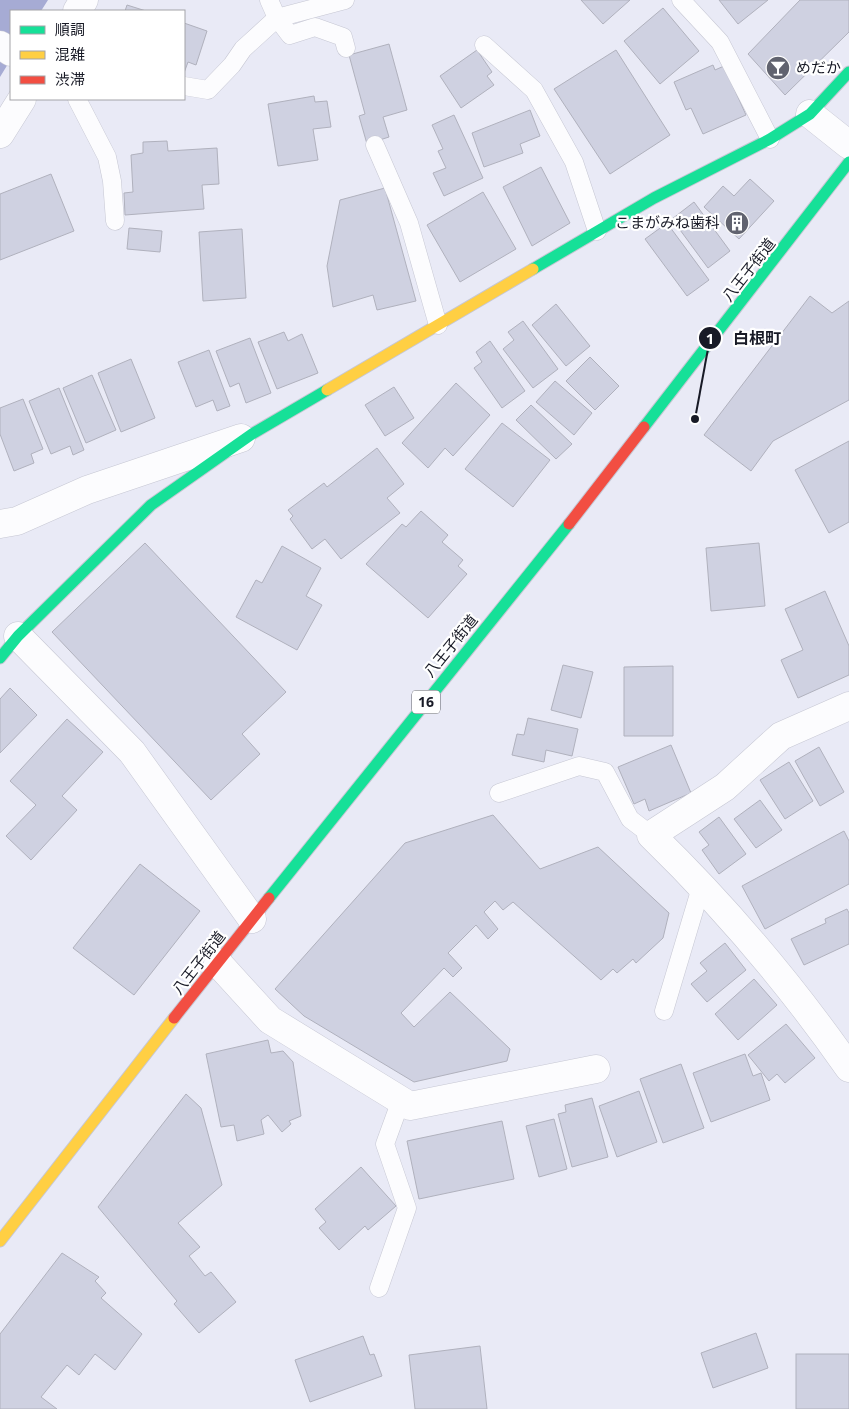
<svg xmlns="http://www.w3.org/2000/svg" width="849" height="1409" viewBox="0 0 849 1409" font-family="'Open Sans','Noto Sans JP',sans-serif">
  <style>
    .water { fill: #a6abd4 }
    .building { fill: #cfd1e1; stroke: #b0b1bd }
    .lines { fill: none; stroke-linecap: round; stroke-linejoin: round }
    .lane-casing { stroke: #c6c7d3; stroke-width: 19 }
    .street-casing { stroke: #c6c7d3; stroke-width: 29 }
    .fast-casing { stroke: #c6c7d3; stroke-width: 13 }
    .slow-casing { stroke: #c6c7d3; stroke-width: 13 }
    .jam-casing { stroke: #c6c7d3; stroke-width: 13 }
    .lane { stroke: #fcfcfe; stroke-width: 18 }
    .street { stroke: #fcfcfe; stroke-width: 28 }
    .fast { stroke: #16e098; stroke-width: 11 }
    .slow { stroke: #ffcf43; stroke-width: 11 }
    .jam { stroke: #f24e42; stroke-width: 11 }
    .labels { text-anchor: middle; stroke-width: 4.5; stroke-linejoin: round; paint-order: stroke }
    .shield { fill: #fff; stroke: #5d5f67; stroke-width: 1 }
    .shield-label { font-size: 14px; font-weight: bold; fill: #181a26 }
    .poi-label { font-size: 15px; fill: #181a26; stroke: #fff; text-anchor: start }
    .street-label { font-size: 15px; fill: #181a26; stroke: #fff }
    .leader { fill: none; stroke: #181a26; stroke-width: 2 }
    .callout-dot { fill: #181a26; stroke: #fff; stroke-width: 2 }
    .mark-label { font-size: 15px; text-anchor: middle; font-weight: bold; fill: #fff }
    .callout-label { font-size: 16px; text-anchor: middle; font-weight: bold; fill: #181a26; stroke: #fff; stroke-width: 4.5; stroke-linejoin: round; paint-order: stroke }
  </style>
  <rect width="100%" height="100%" fill="#e9eaf6"/>
  <polygon class="water" points="0,0 48,0 41,11 11,11 11,59 0,77"/>
  <g class="building">
    <polygon points="581,0 630,0 603,24"/>
    <polygon points="719,0 768,0 738,24"/>
    <polygon points="800,0 849,0 849,32 785,95 748,54"/>
    <polygon points="127,5 146,11 125,11"/>
    <polygon points="663,8 699,51 660,84 624,41"/>
    <polygon points="184,23 207,31 196,65 188,62 184,73"/>
    <polygon points="389,44 407,110 383,117 389,137 367,144 359,116 365,114 349,55"/>
    <polygon points="477,50 492,72 487,76 494,85 461,108 440,76"/>
    <polygon points="616,50 670,135 610,174 554,89"/>
    <polygon points="713,65 715,70 724,66 746,115 703,134 691,108 686,110 674,82"/>
    <polygon points="314,96 315,102 327,101 331,127 313,129 318,160 278,166 268,104"/>
    <polygon points="530,110 540,136 520,144 523,153 484,167 472,133"/>
    <polygon points="454,115 483,178 444,196 433,173 446,168 438,151 443,149 432,125"/>
    <polygon points="167,141 168,151 217,148 219,184 202,185 204,209 125,215 124,193 133,192 131,155 143,153 143,142"/>
    <polygon points="541,167 570,223 532,246 503,187"/>
    <polygon points="51,174 74,231 0,260 0,194"/>
    <polygon points="750,179 774,201 739,239 704,207 723,186 734,196"/>
    <polygon points="385,188 416,301 377,310 373,295 333,307 327,266 340,200"/>
    <polygon points="483,192 516,249 460,282 427,225"/>
    <polygon points="694,202 730,251 708,268 672,219"/>
    <polygon points="667,223 709,280 687,296 645,239"/>
    <polygon points="129,228 162,231 160,252 127,249"/>
    <polygon points="242,229 246,298 203,301 199,232"/>
    <polygon points="810,296 832,313 849,301 849,400 773,441 751,471 704,435"/>
    <polygon points="556,304 590,346 566,366 532,325"/>
    <polygon points="523,321 558,369 533,388 503,349 514,340 508,332"/>
    <polygon points="284,332 288,341 302,334 318,373 277,389 258,342"/>
    <polygon points="250,338 271,393 246,403 239,383 230,387 216,351"/>
    <polygon points="490,341 525,391 502,408 474,368 482,362 476,352"/>
    <polygon points="209,350 230,406 217,411 213,400 196,407 178,362"/>
    <polygon points="590,357 619,386 595,410 566,381"/>
    <polygon points="131,359 155,418 121,432 98,373"/>
    <polygon points="92,375 116,430 86,443 63,388"/>
    <polygon points="555,381 592,413 574,435 536,402"/>
    <polygon points="456,383 490,415 453,456 445,448 428,468 402,443"/>
    <polygon points="394,387 414,418 385,436 365,405"/>
    <polygon points="59,388 84,450 73,455 70,446 51,454 29,401"/>
    <polygon points="23,399 43,449 31,454 34,463 14,471 0,434 0,408"/>
    <polygon points="531,405 572,444 556,459 516,420"/>
    <polygon points="502,423 550,460 513,507 465,469"/>
    <polygon points="849,441 849,522 829,533 795,470"/>
    <polygon points="377,448 404,484 387,498 400,513 341,559 325,539 312,549 290,519 293,516 288,510 324,483 327,487"/>
    <polygon points="421,511 448,535 442,542 463,560 458,566 467,574 428,618 366,564 402,524 406,527"/>
    <polygon points="145,543 286,692 242,734 260,754 211,800 52,632"/>
    <polygon points="759,543 765,606 711,611 706,548"/>
    <polygon points="282,546 321,568 306,596 322,605 297,650 236,617 256,580 262,583"/>
    <polygon points="825,591 849,646 849,675 798,698 781,660 803,650 785,609"/>
    <polygon points="563,665 593,672 581,718 551,710"/>
    <polygon points="673,666 673,736 624,736 624,667"/>
    <polygon points="10,688 37,715 0,753 0,699"/>
    <polygon points="528,718 578,729 572,756 546,750 544,762 512,755 517,734 524,735"/>
    <polygon points="67,719 103,752 62,796 77,810 31,860 6,836 36,805 10,781"/>
    <polygon points="671,745 691,793 649,811 645,799 634,804 618,767"/>
    <polygon points="819,747 844,792 820,806 795,761"/>
    <polygon points="789,762 813,801 785,819 760,780"/>
    <polygon points="760,800 782,830 756,848 734,819"/>
    <polygon points="493,815 540,869 598,847 669,913 663,938 636,963 633,959 617,973 613,969 601,980 513,902 503,910 495,901 484,912 498,929 488,939 476,925 448,953 462,968 453,977 444,968 401,1013 414,1027 450,992 510,1049 507,1061 414,1082 304,1016 275,989 405,843"/>
    <polygon points="719,817 746,854 719,874 702,850 709,845 699,832"/>
    <polygon points="844,831 849,841 849,884 765,929 742,886"/>
    <polygon points="140,864 200,911 134,995 73,948"/>
    <polygon points="847,909 849,913 849,944 804,965 791,939 826,923 825,919"/>
    <polygon points="725,943 746,970 707,1002 691,984 707,971 700,963"/>
    <polygon points="754,979 777,1005 738,1040 715,1014"/>
    <polygon points="786,1024 815,1058 785,1083 777,1074 769,1081 748,1055"/>
    <polygon points="268,1040 271,1053 283,1051 293,1062 301,1116 289,1121 291,1124 282,1132 268,1115 261,1120 264,1134 237,1141 234,1125 221,1127 206,1054"/>
    <polygon points="745,1054 753,1076 761,1073 770,1100 711,1122 693,1073"/>
    <polygon points="681,1064 704,1128 663,1143 640,1079"/>
    <polygon points="639,1091 657,1142 617,1157 599,1106"/>
    <polygon points="186,1094 201,1108 222,1185 178,1223 200,1247 189,1256 205,1276 211,1272 236,1302 199,1333 174,1304 177,1301 98,1207"/>
    <polygon points="592,1098 608,1157 572,1167 558,1114 566,1112 565,1105"/>
    <polygon points="554,1119 567,1169 539,1177 526,1126"/>
    <polygon points="502,1121 514,1179 419,1199 407,1141"/>
    <polygon points="361,1167 396,1206 368,1230 365,1226 339,1250 319,1228 326,1222 315,1209"/>
    <polygon points="62,1253 99,1277 95,1281 106,1293 101,1298 142,1334 115,1370 95,1354 79,1375 67,1365 41,1397 57,1409 0,1409 0,1334"/>
    <polygon points="756,1333 768,1368 713,1388 701,1353"/>
    <polygon points="363,1336 370,1355 374,1354 382,1376 310,1402 295,1360"/>
    <polygon points="480,1346 487,1409 415,1409 409,1355"/>
    <rect x="796" y="1354" width="53" height="55"/>
  </g>
  <g class="lines">
    <g class="lane-casing">
      <g id="lane">
        <polyline points="269,0 277,18 290,35 315,27 343,37 346,48"/>
        <polyline points="681,0 720,42 770,139"/>
        <polyline points="484,45 534,90 574,162 597,231"/>
        <polyline points="184,86 208,90 232,65 243,49 277,18 345,0"/>
        <polyline points="77,99 107,157 112,181 115,221"/>
        <polyline points="375,145 409,223 438,325"/>
        <polyline points="499,793 579,766 605,772 630,819 651,835"/>
        <polyline points="664,1011 702,884"/>
        <polyline points="379,1288 407,1208 385,1144 401,1100"/>
      </g>
    </g>
    <g class="street-casing">
      <g id="street">
        <polyline points="77,11 84,0"/>
        <polyline points="0,45 11,52"/>
        <polyline points="810,114 849,145"/>
        <polyline points="0,134 22,99"/>
        <polyline points="0,524 17,521 87,490 241,438"/>
        <polyline points="18,636 132,752 252,919"/>
        <path d="M849 706 781 736 725 787 651 835C724 906 791 985 849 1068"/>
        <polyline points="218,963 270,1020 410,1106 596,1069"/>
      </g>
    </g>
    <g class="fast-casing">
      <g id="fast">
        <polyline points="533,269 654,198 770,139 810,114 849,72"/>
        <polyline points="644,427 849,162"/>
        <polyline points="0,658 18,636 151,505 252,434 327,390"/>
        <polyline points="269,898 569,524"/>
      </g>
    </g>
    <g class="slow-casing">
      <g id="slow">
        <polyline points="327,390 533,269"/>
        <polyline points="0,1241 174,1018"/>
      </g>
    </g>
    <g class="jam-casing">
      <g id="jam">
        <polyline points="569,524 644,427"/>
        <polyline points="174,1018 269,898"/>
      </g>
    </g>
    <use href="#lane" class="lane"/>
    <use href="#street" class="street"/>
    <use href="#fast" class="fast"/>
    <use href="#slow" class="slow"/>
    <use href="#jam" class="jam"/>
  </g>
  <defs>
    <g id="bar-disc" transform="scale(1.25)"><circle r="9.5" fill="#61636f" stroke="#fff"/><path d="M-6-5H6L.8 .8V4.5H3.5V6h-7V4.5H-.8V.8Z" fill="#fff"/></g>
    <g id="building-disc" transform="scale(1.25)"><circle r="9.5" fill="#61636f" stroke="#fff"/><path d="M-4-6H4V6H1V3H-1V6H-4ZM-2.5-4.3h1.7v1.8h-1.7ZM.8-4.3h1.7v1.8H.8ZM-2.5-1h1.7V.8h-1.7ZM.8-1h1.7V.8H.8Z" fill="#fff"/></g>
  </defs>
  <g fill-rule="evenodd">
    <use href="#bar-disc" x="778" y="68"/>
    <use href="#building-disc" x="737" y="223"/>
  </g>
  <g class="labels">
    <rect class="shield" x="412" y="690.5" width="28" height="23" rx="4"/>
    <g class="shield-label">
      <text x="426" y="707">16</text>
    </g>
    <g class="poi-label">
      <text x="796" y="73">めだか</text>
      <text x="720" y="228" text-anchor="end">こまがみね歯科</text>
    </g>
    <g class="street-label">
      <text transform="translate(749 270) rotate(-52)" y="5">八王子街道</text>
      <text transform="translate(451 646) rotate(-51)" y="5">八王子街道</text>
      <text transform="translate(199 963) rotate(-52)" y="5">八王子街道</text>
    </g>
  </g>
  <path class="leader" d="M695 419L710 338"/>
  <g class="callout-dot">
    <circle cx="695" cy="419" r="5"/>
    <circle cx="710" cy="338" r="12"/>
  </g>
  <g class="mark-label">
    <text x="710" y="344">1</text>
  </g>
  <g class="callout-label">
    <text x="757" y="344">白根町</text>
  </g>
  <rect x="10" y="10" width="175" height="90" fill="#ffffff" stroke="#a3a3a8"/>
  <rect x="20" y="26" width="25" height="8" fill="#16e098" stroke="#a3a3a8"/>
  <text x="55" y="35" font-size="15" fill="#181a26">順調</text>
  <rect x="20" y="51" width="25" height="8" fill="#ffcf43" stroke="#a3a3a8"/>
  <text x="55" y="60" font-size="15" fill="#181a26">混雑</text>
  <rect x="20" y="76" width="25" height="8" fill="#f24e42" stroke="#a3a3a8"/>
  <text x="55" y="85" font-size="15" fill="#181a26">渋滞</text>
</svg>
